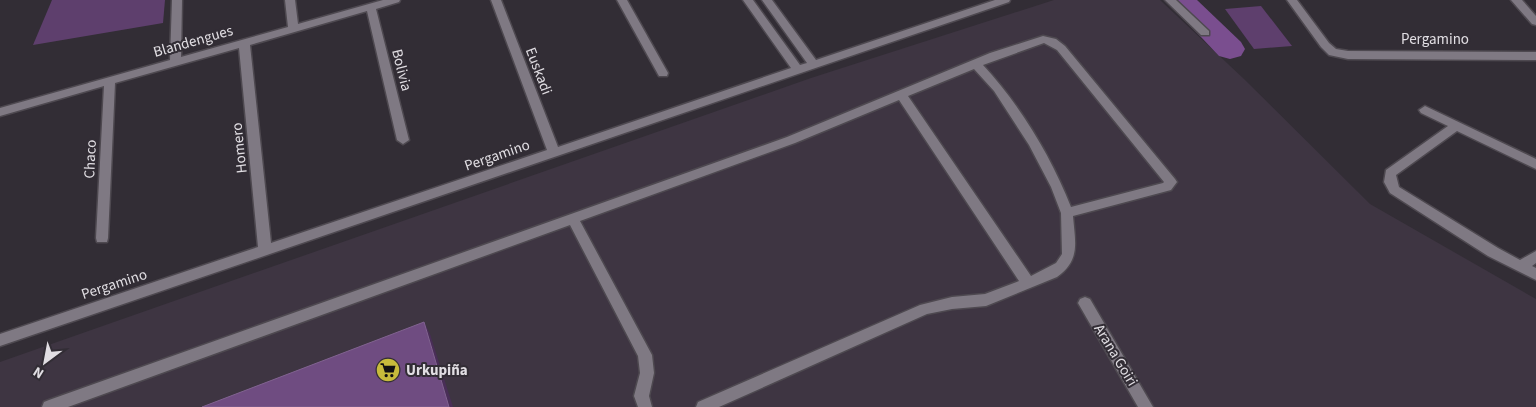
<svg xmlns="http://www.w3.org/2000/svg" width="1536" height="407" viewBox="0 0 1536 407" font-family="'Source Sans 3',sans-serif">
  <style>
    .built { fill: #3e3542 }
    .green { fill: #5e3f6d }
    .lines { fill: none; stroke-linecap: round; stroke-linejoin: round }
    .river { fill: #7a4e8f; fill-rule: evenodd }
    .minor-casing { stroke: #4e4950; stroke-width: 3 }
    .minor { fill: #7f7983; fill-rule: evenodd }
    .shaded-wall { fill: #492e57 }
    .building { fill: #6f4c81; stroke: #816390 }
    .labels { text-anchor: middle; stroke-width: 4; stroke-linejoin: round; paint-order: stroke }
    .street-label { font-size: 15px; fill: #e1dee3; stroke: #322d35 }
    .poi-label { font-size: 15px; font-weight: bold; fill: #e1dee3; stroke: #322d35; text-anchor: start }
  </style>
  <rect width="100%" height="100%" fill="#322d35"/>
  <polygon class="built" points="1054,0 1160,0 1245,80 1370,204 1536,299 1536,407 0,407 0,362 811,78"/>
  <g class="green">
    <polygon points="52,0 165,0 163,23 33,45"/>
    <polygon points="1261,6 1292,46 1254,49 1225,9"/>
  </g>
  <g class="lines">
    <polygon class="river" points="1166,0 1197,0 1241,42 1245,49 1241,56 1230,59 1219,56"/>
    <g class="minor-casing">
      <g id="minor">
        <polygon points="172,0 182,0 181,57 288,27 285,0 295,0 298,24 383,0 400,0 399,2 376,9 409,140 403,144 397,140 367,11 250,45 271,243 547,150 491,0 501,0 558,147 791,68 743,0 753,0 800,65 807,63 762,0 772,0 816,60 995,0 1010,0 1009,2 0,346 0,334 258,247 239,48 115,83 108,238 107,242 97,242 96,238 104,86 0,116 0,108 170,60"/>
        <polygon points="617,0 627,0 668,73 667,76 659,76"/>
        <polygon points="1165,0 1176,0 1209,31 1209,35 1201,35"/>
        <polygon points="1287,0 1297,0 1329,43 1336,49 1348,51 1536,52 1536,60 1348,59 1329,55 1321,47"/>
        <polygon points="1511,0 1522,0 1536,16 1536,25 1532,24"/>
        <path d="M1043 36 1056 39 1065 46 1175 179 1177 182 1171 190 1073 216C1075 242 1081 260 1057 277L986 306 952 309 927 314 719 407H696L698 402 920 305 952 297 985 294 1019 281 899 100 795 143 580 221 652 355 654 373 649 396 652 407H638L634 396 640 373 638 356 570 225 68 407H42L44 402 49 400 787 137 990 53ZM1044 43 1057 50 1164 182 1163 183 1071 207C1051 156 1020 105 983 65ZM974 69 994 91 1029 145 1051 187 1061 213 1062 254 1056 263 1031 276 908 96Z"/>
        <polygon points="1425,106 1536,159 1536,169 1457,131 1396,175 1399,187 1498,248 1520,260 1536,251 1536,263 1532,266 1536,268 1536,280 1488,256 1390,193 1384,182 1386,170 1448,126 1421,113 1419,110"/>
        <polygon points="1085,297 1090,299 1153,407 1138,407 1078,303 1080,299"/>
      </g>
    </g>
    <use href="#minor" class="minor"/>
  </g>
  <polygon class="shaded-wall" points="424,322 430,334 453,407 449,407"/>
  <polygon class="building" points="424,322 449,407 202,407"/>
  <defs>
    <g id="supermarket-disc" transform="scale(1.25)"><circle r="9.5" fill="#c7bb3b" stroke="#322d35"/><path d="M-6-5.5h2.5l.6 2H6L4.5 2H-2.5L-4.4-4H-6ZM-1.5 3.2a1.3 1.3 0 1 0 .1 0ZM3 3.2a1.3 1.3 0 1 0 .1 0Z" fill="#111"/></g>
  </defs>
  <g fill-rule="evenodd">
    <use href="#supermarket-disc" x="388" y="370"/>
  </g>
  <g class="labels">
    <g class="street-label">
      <text x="1435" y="44">Pergamino</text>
      <text transform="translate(193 41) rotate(-16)" y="5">Blandengues</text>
      <text transform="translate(402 70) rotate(76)" y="5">Bolivia</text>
      <text transform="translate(539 71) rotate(69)" y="5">Euskadi</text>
      <text transform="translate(239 148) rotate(-96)" y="5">Homero</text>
      <text transform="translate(497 155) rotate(-19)" y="5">Pergamino</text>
      <text transform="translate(90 159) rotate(-87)" y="5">Chaco</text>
      <text transform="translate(114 284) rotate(-18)" y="5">Pergamino</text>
      <text transform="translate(1116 355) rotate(59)" y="5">Arana Goiri</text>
    </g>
    <g class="poi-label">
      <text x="406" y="375">Urkupiña</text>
    </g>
  </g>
  <g transform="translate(45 362) rotate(212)" stroke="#322d35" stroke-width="4" paint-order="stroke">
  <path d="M0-4L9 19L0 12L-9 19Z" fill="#e1dee3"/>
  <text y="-8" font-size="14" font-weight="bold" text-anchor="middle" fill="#e1dee3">N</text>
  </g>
</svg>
